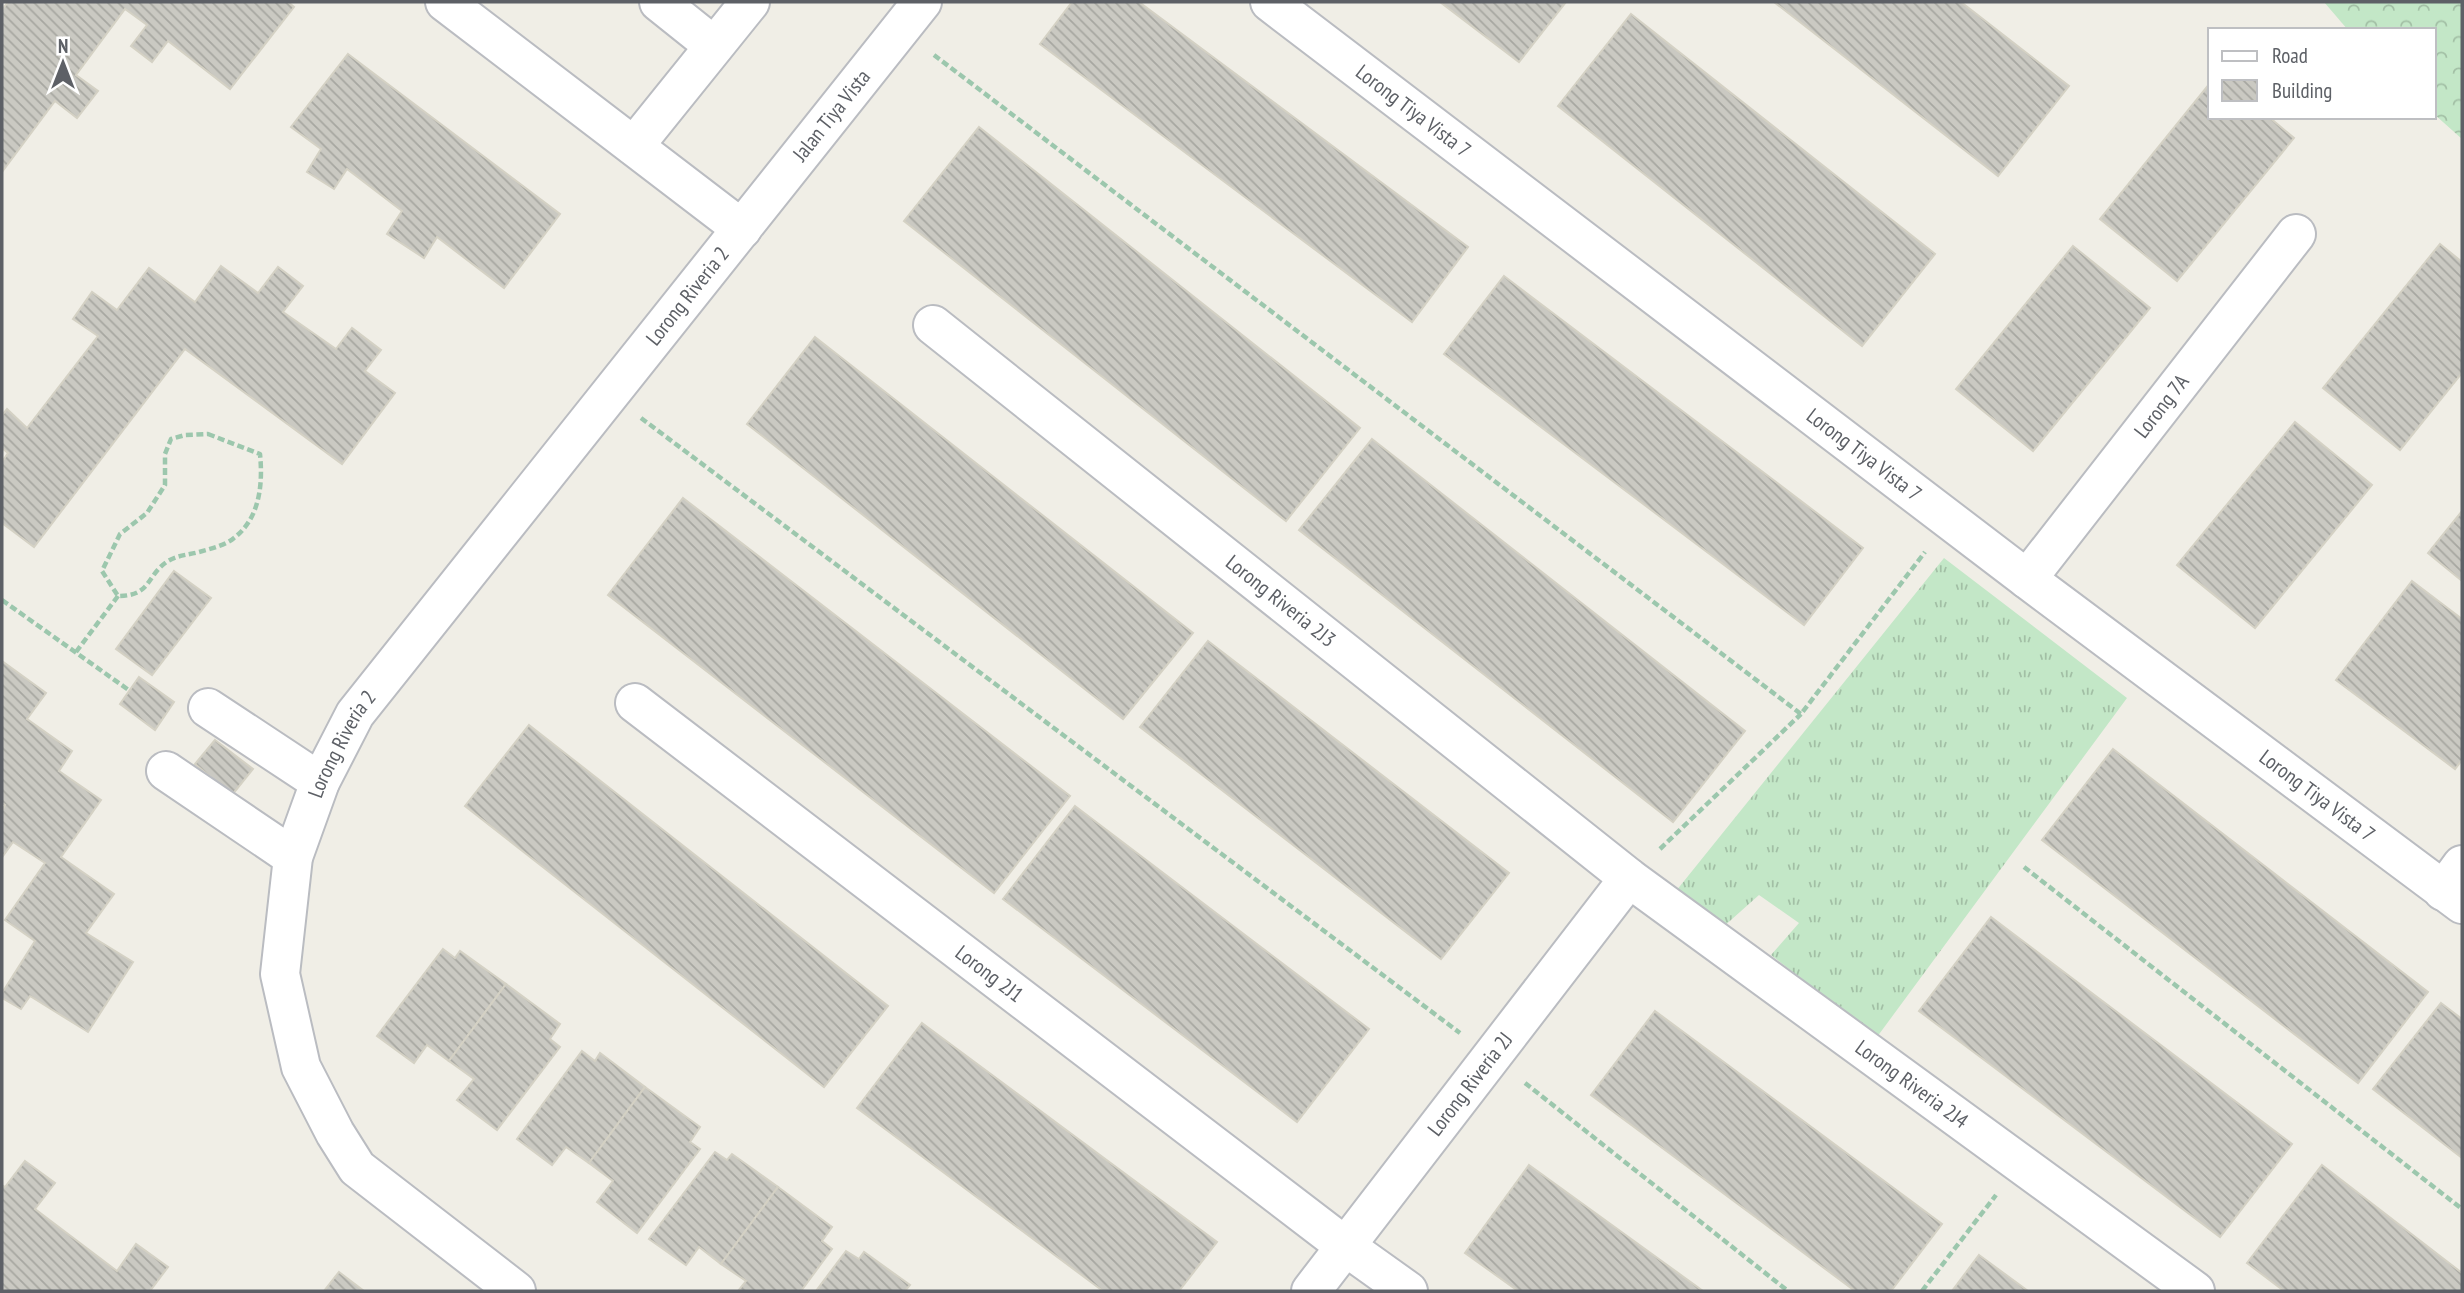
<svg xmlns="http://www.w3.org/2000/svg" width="2464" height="1293" viewBox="0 0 2464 1293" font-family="'PT Sans Narrow',sans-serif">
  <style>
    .grass { fill: url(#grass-tufts) }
    .forest { fill: url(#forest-crowns) }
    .building { fill: url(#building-back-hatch); stroke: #d4d1c4; stroke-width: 2 }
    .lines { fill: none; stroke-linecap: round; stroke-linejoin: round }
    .minor-casing { stroke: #babcc1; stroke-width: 42 }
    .path { stroke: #9cc7ad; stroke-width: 4.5; stroke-dasharray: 7 3.5; stroke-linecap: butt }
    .minor { stroke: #fff; stroke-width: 38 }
    .labels { text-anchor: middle; stroke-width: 5; stroke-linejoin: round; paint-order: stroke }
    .street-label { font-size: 21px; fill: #5d6066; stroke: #fff }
  </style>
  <defs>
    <pattern id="grass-tufts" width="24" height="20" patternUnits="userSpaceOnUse" patternTransform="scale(1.75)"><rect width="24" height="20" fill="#c3e7c7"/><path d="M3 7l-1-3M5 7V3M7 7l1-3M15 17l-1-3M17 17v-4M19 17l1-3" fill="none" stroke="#a2bfa5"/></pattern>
    <pattern id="forest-crowns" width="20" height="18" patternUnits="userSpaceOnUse" patternTransform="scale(1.75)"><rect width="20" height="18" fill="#c3e7c7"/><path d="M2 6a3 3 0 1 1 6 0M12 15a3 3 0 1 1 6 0" fill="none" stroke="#a2bfa5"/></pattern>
    <pattern id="building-back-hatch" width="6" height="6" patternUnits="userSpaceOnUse" patternTransform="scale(1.75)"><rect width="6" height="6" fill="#cac9c2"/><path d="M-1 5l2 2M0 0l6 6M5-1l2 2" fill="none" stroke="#a7a7a1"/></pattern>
  </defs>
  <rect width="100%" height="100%" fill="#f0eee6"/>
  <polygon class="grass" points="1944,558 2127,698 1877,1037 1771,955 1799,923 1759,895 1722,928 1676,891"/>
  <polygon class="forest" points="2324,2 2462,2 2462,139 2434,114 2434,30 2348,30"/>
  <g class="building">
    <polygon points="8,2 288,2 294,7 230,89 168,41 152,62 131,46 147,25 125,9 76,75 98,91 77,118 55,101 2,172 2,10"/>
    <polygon points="1072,2 1139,2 1468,247 1412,322 1040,44"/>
    <polygon points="1440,2 1566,2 1519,62"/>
    <polygon points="1774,2 1961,2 2069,86 1998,176"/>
    <polygon points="1631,14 1935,254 1862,346 1558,106"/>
    <polygon points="348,54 560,214 504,288 437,237 424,258 387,234 402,211 347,169 334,189 307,172 321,149 291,127"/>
    <polygon points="2210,83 2210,117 2269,117 2294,138 2177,281 2100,219"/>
    <polygon points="979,127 1360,428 1286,521 904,221"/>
    <polygon points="2440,244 2462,262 2462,373 2400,450 2323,388"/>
    <polygon points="2073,246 2150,308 2033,451 1956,389"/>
    <polygon points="221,266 258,293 278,267 303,286 283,312 336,349 352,328 381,350 365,371 395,393 342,464 185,349 34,547 2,523 2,462 8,453 2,448 2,415 7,409 27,428 98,336 73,319 92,292 117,310 149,268 195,302"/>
    <polygon points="1504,276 1863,548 1804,625 1444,354"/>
    <polygon points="815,337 1193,633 1123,719 747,424"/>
    <polygon points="2295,422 2372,485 2255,628 2177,565"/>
    <polygon points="1372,439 1745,731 1673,822 1299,530"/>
    <polygon points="683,498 1070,796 994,893 608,595"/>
    <polygon points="2462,511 2462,581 2428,553"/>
    <polygon points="174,571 211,598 152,675 116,649"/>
    <polygon points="2412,581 2462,619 2462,760 2455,769 2336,680"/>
    <polygon points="1208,641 1509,873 1441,959 1140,727"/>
    <polygon points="2,661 46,693 27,719 72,751 59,771 101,800 61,857 114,894 86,933 133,962 88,1032 30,996 21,1009 2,998 2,993 35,941 5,920 45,863 13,842 3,856 2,855 2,811 5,805 2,803"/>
    <polygon points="139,677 174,702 155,730 120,704"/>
    <polygon points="529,725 888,1006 824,1087 465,806"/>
    <polygon points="215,740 253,769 232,795 195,764"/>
    <polygon points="2113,749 2428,992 2358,1083 2042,840"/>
    <polygon points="1075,806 1369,1029 1297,1122 1003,899"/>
    <polygon points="1991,917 2292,1144 2220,1237 1919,1011"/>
    <polygon points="443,949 455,958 460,951 506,984 449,1061 427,1045 414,1063 377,1036"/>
    <polygon points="506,984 560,1024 550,1039 560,1047 497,1130 457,1100 474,1079 449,1061"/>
    <polygon points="2441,1003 2462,1019 2462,1158 2373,1089"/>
    <polygon points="1655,1011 1942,1224 1891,1291 1855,1291 1591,1095"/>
    <polygon points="922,1023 1217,1242 1179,1291 1103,1291 857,1108"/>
    <polygon points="582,1051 595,1061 600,1053 645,1087 589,1163 566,1147 552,1165 517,1139"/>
    <polygon points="645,1087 700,1127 690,1142 700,1149 637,1233 597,1202 613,1181 589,1163"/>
    <polygon points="715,1152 727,1160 732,1154 778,1187 721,1264 699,1247 686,1265 649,1239"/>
    <polygon points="25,1161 55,1183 35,1209 117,1271 136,1244 168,1267 150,1291 5,1291 2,1289 2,1185 5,1187"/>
    <polygon points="1529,1165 1703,1291 1518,1291 1465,1253"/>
    <polygon points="2322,1165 2462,1273 2462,1291 2284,1291 2247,1263"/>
    <polygon points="778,1187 832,1227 822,1241 832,1249 801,1291 738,1291 746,1281 721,1264"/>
    <polygon points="846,1251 859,1259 864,1252 910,1285 905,1291 816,1291"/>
    <polygon points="1979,1255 2028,1291 1952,1291"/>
    <polygon points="339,1272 364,1291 324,1291"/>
  </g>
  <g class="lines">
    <g class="minor-casing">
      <g id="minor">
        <polyline points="445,2 742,229"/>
        <polyline points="659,2 714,46"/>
        <path id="s1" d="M1270 2 2027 579 2462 904"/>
        <polyline points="634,146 750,2"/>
        <path id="s2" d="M933 325 1629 878 2195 1291"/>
        <path id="s3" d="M2027 579 2296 234"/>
        <path id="s4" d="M635 703 1345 1246 1408 1291"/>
        <polyline points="208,708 320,782"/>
        <polyline points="166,771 293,857"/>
        <polyline points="2443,891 2462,865"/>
        <path id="s5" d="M516 1291 357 1168 335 1133 301 1067 280 974 293 857 320 782 355 714 922 2"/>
        <path id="s6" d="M1311 1291 1629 878"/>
      </g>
    </g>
    <g class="path">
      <polyline points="934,55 1801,714 1925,552"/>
      <polyline points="641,418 1460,1033"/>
      <path d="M208 434 260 454C263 484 260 518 234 538 226 545 210 549 199 552 188 555 178 555 168 561 146 575 152 596 118 596L102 571 120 534 147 513 165 485V454L171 439 185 435Z"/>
      <polyline points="2,600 130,691"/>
      <polyline points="76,652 118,596"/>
      <polyline points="1660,849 1801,714"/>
      <polyline points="2024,867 2462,1209"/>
      <polyline points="1525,1083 1788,1291"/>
      <polyline points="1922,1291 1996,1195"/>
    </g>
    <use href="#minor" class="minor"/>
  </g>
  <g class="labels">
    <g class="street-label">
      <text dy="7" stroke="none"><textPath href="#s1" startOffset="180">Lorong Tiya Vista 7</textPath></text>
      <text dy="7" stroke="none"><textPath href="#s5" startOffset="1451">Jalan Tiya Vista</textPath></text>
      <text dy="7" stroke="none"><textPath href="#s5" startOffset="1220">Lorong Riveria 2</textPath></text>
      <text dy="7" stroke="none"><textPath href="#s3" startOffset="219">Lorong 7A</textPath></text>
      <text dy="7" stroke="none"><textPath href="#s1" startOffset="747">Lorong Tiya Vista 7</textPath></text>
      <text dy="7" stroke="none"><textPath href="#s2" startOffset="444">Lorong Riveria 2J3</textPath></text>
      <text dy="7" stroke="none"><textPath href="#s5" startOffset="653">Lorong Riveria 2</textPath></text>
      <text dy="7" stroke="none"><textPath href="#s1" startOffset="1314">Lorong Tiya Vista 7</textPath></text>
      <text dy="7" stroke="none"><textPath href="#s4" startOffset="446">Lorong 2J1</textPath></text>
      <text dy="7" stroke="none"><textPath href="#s6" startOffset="261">Lorong Riveria 2J</textPath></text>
      <text dy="7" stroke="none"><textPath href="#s2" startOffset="1239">Lorong Riveria 2J4</textPath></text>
    </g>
  </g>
  <rect width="2464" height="1293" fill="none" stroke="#5d6066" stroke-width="7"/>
  <rect x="2208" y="28" width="228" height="91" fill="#ffffff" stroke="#bebfc2" stroke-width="2"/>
  <rect x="2222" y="51" width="35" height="10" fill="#ffffff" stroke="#bebfc2" stroke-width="2"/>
  <text x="2272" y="63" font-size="21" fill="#5d6066">Road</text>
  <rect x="2222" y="80" width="35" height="21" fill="url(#building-back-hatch)" stroke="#bebfc2" stroke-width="2"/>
  <text x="2272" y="98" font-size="21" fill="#5d6066">Building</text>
  <g transform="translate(63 63)" stroke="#ffffff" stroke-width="5" paint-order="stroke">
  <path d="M0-5L12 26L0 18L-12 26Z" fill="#5d6066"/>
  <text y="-10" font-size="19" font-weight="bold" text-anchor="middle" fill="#5d6066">N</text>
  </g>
</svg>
